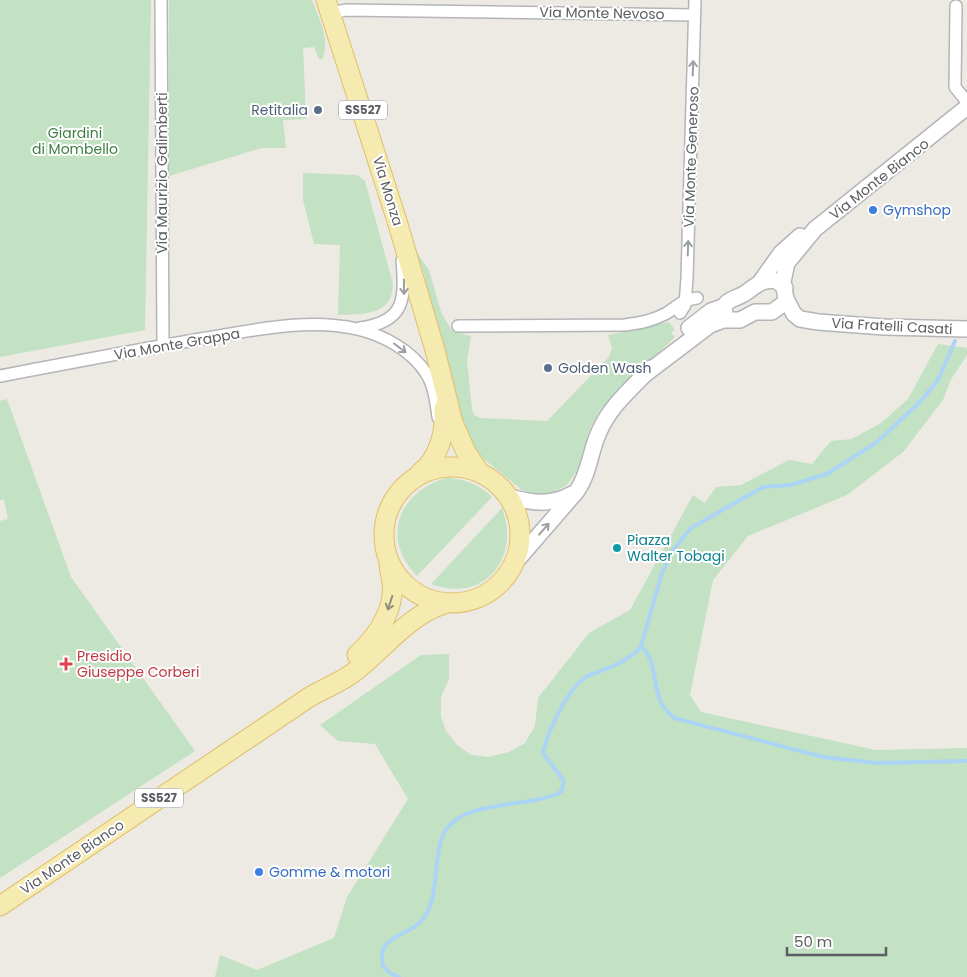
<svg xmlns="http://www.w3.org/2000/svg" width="967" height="977" viewBox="0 0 967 977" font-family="Poppins,sans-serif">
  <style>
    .green { fill: #c3e1c3 }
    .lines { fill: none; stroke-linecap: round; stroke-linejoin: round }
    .stream { stroke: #abd4f5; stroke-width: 4 }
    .minor-casing { stroke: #b4b5b9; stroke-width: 14 }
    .tertiary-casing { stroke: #b4b5b9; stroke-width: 18 }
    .primary-casing { stroke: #e0bf68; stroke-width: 21 }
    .minor { stroke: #fff; stroke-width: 11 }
    .tertiary { stroke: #fff; stroke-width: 15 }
    .primary { stroke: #f5eaaf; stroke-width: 19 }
    .oneway { stroke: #9d9ea1 }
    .oneway2 { stroke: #918f7d }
    .service-dot { fill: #5c6f8a; stroke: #fff; stroke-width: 2 }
    .shop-dot { fill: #3f7fe0; stroke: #fff; stroke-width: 2 }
    .culture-dot { fill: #0f9aa8; stroke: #fff; stroke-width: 2 }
    .health-dot { fill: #e0444e; stroke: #fff; stroke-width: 2 }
    .labels { text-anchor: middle; stroke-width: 4; stroke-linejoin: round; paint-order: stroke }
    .shield { fill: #fff; stroke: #8c8e91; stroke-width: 1 }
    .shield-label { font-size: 12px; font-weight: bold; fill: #5b5e62 }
    .street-label { font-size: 14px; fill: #5b5e62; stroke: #fff }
    .service-label { font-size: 14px; fill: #4e5e75; stroke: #fff; text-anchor: end }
    .park-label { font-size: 14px; fill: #3e7e42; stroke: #fff }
    .shop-label { font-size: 14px; fill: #366cbe; stroke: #fff; text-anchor: start }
    .culture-label { font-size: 14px; fill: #0d838f; stroke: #fff; text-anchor: start }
    .health-label { font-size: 14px; fill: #be3a42; stroke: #fff; text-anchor: start }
  </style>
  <rect width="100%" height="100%" fill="#eceae3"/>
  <g class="green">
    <polygon points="0,0 151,0 145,330 0,357"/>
    <path d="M169 0H312C320 21 329 36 323 59H319L314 47 303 48 306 119 283 120 286 148H262L169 176Z"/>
    <path d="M303 173 357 175 365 181 393 284C392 316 364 314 338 315L340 245 314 244 303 200Z"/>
    <polygon points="411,244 429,270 441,312 452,331 471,336 467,361 472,409 474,415 480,418 547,421 609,357 612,347 608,335 669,322 675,330 671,333 675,337 600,410 589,431 578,469 567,485 548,495 537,495 522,490 469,447 459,420 445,351 430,305 424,273"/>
    <polygon points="938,344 967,348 967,355 950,381 943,400 903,452 847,495 748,536 713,580 690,695 701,712 876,750 967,748 967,977 215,977 220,955 257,970 334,938 347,897 408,799 375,744 338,741 320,725 421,655 449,654 449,679 441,697 441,717 446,731 457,745 471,755 489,757 509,752 525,743 535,726 538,698 589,633 630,610 693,495 705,503 716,487 741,485 789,460 812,464 831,441 852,439 881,423 908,399"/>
    <polygon points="7,399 71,577 195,751 0,878 0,521 8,519 4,500 0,500 0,401"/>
    <path d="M446 478C464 479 479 484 492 497L417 576C380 538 399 492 446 478Z"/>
    <path d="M502 508C521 558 484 604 431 584Z"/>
  </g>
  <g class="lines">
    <g class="stream">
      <path d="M641 646C659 663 651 687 663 706 666 711 671 715 674 718L823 757 876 763 967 761"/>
      <path d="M399 977 390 973 383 966C375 933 412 938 425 916 439 894 433 863 442 838 456 798 528 809 561 792L564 781 543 753C548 731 566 692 584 678 587 675 594 674 598 672 614 666 630 660 641 646L662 573 671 553 691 528 763 487 790 485 827 474 877 442 919 403 938 380 955 341"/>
    </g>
    <g class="minor-casing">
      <g id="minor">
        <polyline points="161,0 163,346"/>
        <polyline points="956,6 955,87 967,102"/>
        <polyline points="331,13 346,10 694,15"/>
        <polyline points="680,313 685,305 687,278 695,0"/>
        <path d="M458 326 625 325C639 323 652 321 665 314 678 307 680 300 697 298"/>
        <path d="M360 328C404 322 406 300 402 261"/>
        <path d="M0 376C68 363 137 350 206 338 254 330 308 318 357 329 383 335 411 350 426 373 434 385 436 402 438 417"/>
      </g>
    </g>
    <g class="tertiary-casing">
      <g id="tertiary">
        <polyline points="761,281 781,253 800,236"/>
        <polyline points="786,299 794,314 800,319 818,322 884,327 967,329"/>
        <path d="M725 314C720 300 736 299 744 294 756 286 762 278 777 281L785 288"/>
        <polyline points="689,328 711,311 725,306"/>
        <polyline points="644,375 710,325 723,320 740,320 755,312 772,312 783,304 786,299 783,282 787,263 815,229 967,107"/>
        <path d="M507 496C530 503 551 506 572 494"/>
        <path d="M512 566 577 491C590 472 590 451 599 432 610 406 632 388 651 368"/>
      </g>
    </g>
    <g class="primary-casing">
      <g id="primary">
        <polyline points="326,0 397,221 435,350 453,423 466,452 480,473"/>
        <circle cx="452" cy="535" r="68"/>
        <path d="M420 473C439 459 446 431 444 408"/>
        <path d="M357 655C373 640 389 619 392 595 394 586 390 574 389 564"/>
        <path d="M0 906 308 698C324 688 343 682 358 669 387 646 408 616 444 604"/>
      </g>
    </g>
    <use href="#minor" class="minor"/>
    <use href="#tertiary" class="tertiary"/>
    <use href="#primary" class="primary"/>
  </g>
  <defs><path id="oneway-shaft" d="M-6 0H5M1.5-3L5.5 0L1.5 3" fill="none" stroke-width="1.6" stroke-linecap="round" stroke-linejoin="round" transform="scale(1.25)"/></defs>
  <g class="oneway">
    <use href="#oneway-shaft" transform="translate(693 68) rotate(-88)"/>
    <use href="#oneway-shaft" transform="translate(688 248) rotate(-88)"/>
    <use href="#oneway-shaft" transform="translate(404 287) rotate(89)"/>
    <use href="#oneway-shaft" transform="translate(400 348) rotate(37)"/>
    <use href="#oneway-shaft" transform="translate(544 529) rotate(-49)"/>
  </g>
  <use class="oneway2" href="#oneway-shaft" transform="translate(390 603) rotate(108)"/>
  <g class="service-dot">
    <circle cx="318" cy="110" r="5"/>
    <circle cx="548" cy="368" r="5"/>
  </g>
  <g class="shop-dot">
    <circle cx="873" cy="210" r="5"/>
    <circle cx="259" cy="872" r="5"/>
  </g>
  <circle class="culture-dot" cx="617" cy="548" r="5"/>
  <path class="health-dot" d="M63.5 656.5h5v5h5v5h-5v5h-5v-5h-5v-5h5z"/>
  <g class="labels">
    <g class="shield">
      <rect x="339" y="100.5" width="48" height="19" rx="4"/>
      <rect x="135" y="788.5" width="48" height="19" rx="4"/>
    </g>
    <g class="shield-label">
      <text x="363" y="114">SS527</text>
      <text x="159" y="802">SS527</text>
    </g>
    <g class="street-label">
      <text transform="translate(602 13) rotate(1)" y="5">Via Monte Nevoso</text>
      <text transform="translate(691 157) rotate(-88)" y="5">Via Monte Generoso</text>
      <text transform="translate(162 173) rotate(-90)" y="5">Via Maurizio Galimberti</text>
      <text transform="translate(879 179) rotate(-38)" y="5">Via Monte Bianco</text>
      <text transform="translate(388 191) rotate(73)" y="5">Via Monza</text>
      <text transform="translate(892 326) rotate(3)" y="5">Via Fratelli Casati</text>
      <text transform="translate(177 344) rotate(-10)" y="5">Via Monte Grappa</text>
      <text transform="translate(72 857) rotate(-34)" y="5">Via Monte Bianco</text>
    </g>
    <g class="service-label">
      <text x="308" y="115">Retitalia</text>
      <text x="558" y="373" text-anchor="start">Golden Wash</text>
    </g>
    <g class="park-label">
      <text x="75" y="138">Giardini<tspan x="75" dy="16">di Mombello</tspan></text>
    </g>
    <g class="shop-label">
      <text x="883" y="215">Gymshop</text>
      <text x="269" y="877">Gomme &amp; motori</text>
    </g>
    <g class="culture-label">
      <text x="627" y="545">Piazza<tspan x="627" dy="16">Walter Tobagi</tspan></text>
    </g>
    <g class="health-label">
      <text x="77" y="661">Presidio<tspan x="77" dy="16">Giuseppe Corberi</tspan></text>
    </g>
  </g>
  <path d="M787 947v8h99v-8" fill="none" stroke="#5b5e62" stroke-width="2.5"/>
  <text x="794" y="947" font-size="15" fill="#5b5e62" stroke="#ffffff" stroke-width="4" paint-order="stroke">50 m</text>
</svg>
